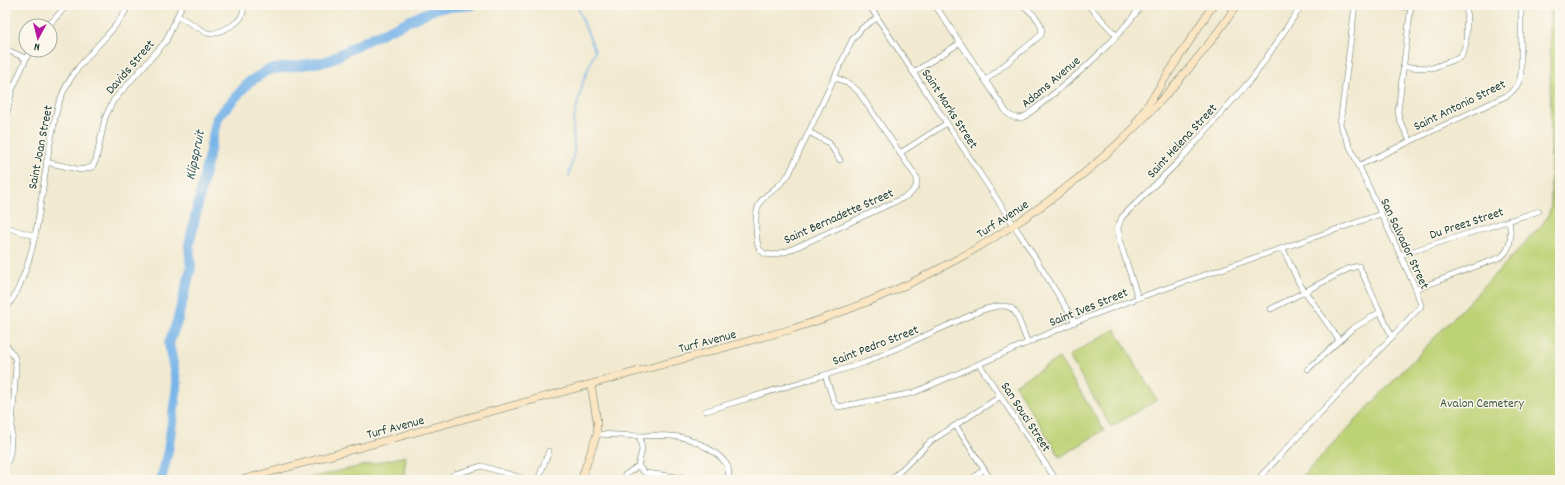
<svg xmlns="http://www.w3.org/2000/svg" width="1565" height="485" viewBox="0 0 1565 485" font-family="Dekko,sans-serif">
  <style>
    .green { fill: #bdd175; stroke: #6e8754 }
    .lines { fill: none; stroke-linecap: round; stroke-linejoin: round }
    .stream { stroke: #76b3e8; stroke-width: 1.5 }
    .river { stroke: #76b3e8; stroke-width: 10 }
    .street-casing { stroke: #68796b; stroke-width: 6 }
    .secondary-casing { stroke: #68796b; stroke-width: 8 }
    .street { stroke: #fff; stroke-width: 5 }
    .secondary { stroke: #fbe6c3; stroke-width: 7 }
    .labels { text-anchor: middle; stroke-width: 3; stroke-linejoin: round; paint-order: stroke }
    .street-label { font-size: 13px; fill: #1f3d34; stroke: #fbf7ec }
    .park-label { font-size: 13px; fill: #3f5b41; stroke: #fbf7ec }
    .water-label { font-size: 14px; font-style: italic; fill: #355a61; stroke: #fbf7ec }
  </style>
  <rect width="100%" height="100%" fill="#fbf7ec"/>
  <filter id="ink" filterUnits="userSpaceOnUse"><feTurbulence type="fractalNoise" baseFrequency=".025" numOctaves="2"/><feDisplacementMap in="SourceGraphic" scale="8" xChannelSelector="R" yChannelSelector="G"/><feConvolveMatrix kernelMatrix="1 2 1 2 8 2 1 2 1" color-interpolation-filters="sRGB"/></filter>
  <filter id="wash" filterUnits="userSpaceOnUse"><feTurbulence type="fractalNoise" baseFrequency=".012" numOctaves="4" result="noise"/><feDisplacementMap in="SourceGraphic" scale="16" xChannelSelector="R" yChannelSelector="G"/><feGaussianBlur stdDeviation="0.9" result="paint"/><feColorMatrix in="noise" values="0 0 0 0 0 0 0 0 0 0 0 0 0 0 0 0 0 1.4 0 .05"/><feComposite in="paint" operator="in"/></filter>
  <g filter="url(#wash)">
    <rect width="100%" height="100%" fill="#f1e9d0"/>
    <g class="green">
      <polygon points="1550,5 1560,5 1560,480 1299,480 1541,226 1548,216 1551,206"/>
      <polygon points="1115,329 1157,400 1111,427 1069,356"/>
      <polygon points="1059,358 1104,430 1060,457 1015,385"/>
      <polygon points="406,456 403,480 299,480"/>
    </g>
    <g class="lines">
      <polyline class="stream" points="569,177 574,151 573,122 583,82 595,51 578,9 578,5"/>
      <polyline class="river" points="161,480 168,451 177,386 169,343 177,322 191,268 189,245 217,118 249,82 268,70 328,61 363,42 437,8 472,5"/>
    </g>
  </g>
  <g filter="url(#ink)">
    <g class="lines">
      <g class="street-casing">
        <g id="street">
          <polyline points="869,5 1029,248 1075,322"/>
          <path d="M935 5 1007 113C1013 118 1020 120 1027 115 1069 82 1111 48 1142 5"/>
          <polyline points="1088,5 1116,35"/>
          <polyline points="1391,5 1411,8"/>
          <path d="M178 16 207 33 212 34C225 30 247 21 243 5"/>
          <polyline points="48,26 67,5"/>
          <polyline points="5,49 25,58"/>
          <polyline points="1403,67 1432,68 1461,57 1466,44 1467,5"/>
          <polyline points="914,72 960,43"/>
          <path d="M835 77 851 85 858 91 917 178 916 187 910 194 903 198 788 251 773 255 765 254 760 250C756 244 757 236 756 229 754 191 770 200 789 174L852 40 862 28 877 18"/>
          <path d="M986 80 1041 35C1045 22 1031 13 1023 5"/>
          <polyline points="5,122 12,90 30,50"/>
          <polyline points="809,132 829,143 840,160"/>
          <polyline points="1410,141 1400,121 1398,112 1411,5"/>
          <polyline points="900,153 947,123"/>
          <polyline points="46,162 81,170 92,167 96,160 105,118 113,101 166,41 182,5"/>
          <path d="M1358 166 1508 95C1516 88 1520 83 1521 73V5"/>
          <polyline points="5,227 35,236"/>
          <polyline points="1283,249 1299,283 1339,340"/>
          <polyline points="1400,255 1539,211"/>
          <path d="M1416 289 1501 257C1513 247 1511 234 1509 220"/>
          <polyline points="1138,298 1119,239 1118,227 1122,217 1181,159 1240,92 1254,76 1302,5"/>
          <polyline points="1271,309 1350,268 1359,266 1392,337"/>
          <path d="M5 310C10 302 17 294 20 284 40 239 41 187 51 139 54 126 55 112 60 100 75 59 110 41 129 5"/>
          <polyline points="5,343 15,358 16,367 10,454 8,461 5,464"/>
          <polyline points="979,364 1056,480"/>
          <polyline points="1308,369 1352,329 1380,312"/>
          <polyline points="825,375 834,402 838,407 913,393 1075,322 1138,298 1381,214"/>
          <path d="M706 411 864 363 980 311C1020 297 1014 313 1028 343"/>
          <polyline points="956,426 991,480"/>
          <polyline points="597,434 640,436 642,450 638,466 645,473 701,480"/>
          <path d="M640 436C652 435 679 435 691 440 702 444 720 454 727 465 730 469 728 475 728 480"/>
          <polyline points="625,475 638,466"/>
          <polyline points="445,480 455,474 482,466 528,480"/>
          <polyline points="538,480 549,451"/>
          <polyline points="891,480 931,441 1001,396"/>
          <polyline points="971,480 984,469"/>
          <polyline points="1257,480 1421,306 1416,289 1340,125 1355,5"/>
        </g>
      </g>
      <g class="secondary-casing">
        <g id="secondary">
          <polyline points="1136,123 1213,5"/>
          <path d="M241 480 792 329C977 271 1127 165 1237 5"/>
          <polyline points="581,480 597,434 597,421 591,384"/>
        </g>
      </g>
      <use href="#street" class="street"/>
      <use href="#secondary" class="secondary"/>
    </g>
  </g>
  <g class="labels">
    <g class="street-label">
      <text transform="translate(129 66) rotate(-49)" y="5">Davids Street</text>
      <text transform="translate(1050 81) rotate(-40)" y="5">Adams Avenue</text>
      <text transform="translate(1459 104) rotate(-26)" y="5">Saint Antonio Street</text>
      <text transform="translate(951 108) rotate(57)" y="5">Saint Marks Street</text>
      <text transform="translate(1181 140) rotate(-47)" y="5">Saint Helena Street</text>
      <text transform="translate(39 147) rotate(-79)" y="5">Saint Joan Street</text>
      <text transform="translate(838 215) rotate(-24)" y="5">Saint Bernadette Street</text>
      <text transform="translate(1002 218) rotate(-33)" y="5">Turf Avenue</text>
      <text transform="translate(1466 222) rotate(-18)" y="5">Du Preez Street</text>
      <text transform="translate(1406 243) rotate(65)" y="5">San Salvador Street</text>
      <text transform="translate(1088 306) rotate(-22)" y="5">Saint Ives Street</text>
      <text transform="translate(707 340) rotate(-15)" y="5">Turf Avenue</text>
      <text transform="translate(875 344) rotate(-21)" y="5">Saint Pedro Street</text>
      <text transform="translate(1027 416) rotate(57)" y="5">San Souci Street</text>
      <text transform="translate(395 426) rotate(-15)" y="5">Turf Avenue</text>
    </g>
    <g class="park-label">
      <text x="1482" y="407">Avalon Cemetery</text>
    </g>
    <g class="water-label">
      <text transform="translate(194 155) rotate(-78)" y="5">Klipspruit</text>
    </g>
  </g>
  <rect width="1565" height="485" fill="none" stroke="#fbf7ec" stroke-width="20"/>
  <g transform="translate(38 38) rotate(187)"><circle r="19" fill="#fbf7ec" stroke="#a3ada2"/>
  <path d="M0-3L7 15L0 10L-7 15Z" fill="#b5179e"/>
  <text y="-6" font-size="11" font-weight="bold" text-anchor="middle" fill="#1f3d34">N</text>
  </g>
</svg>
